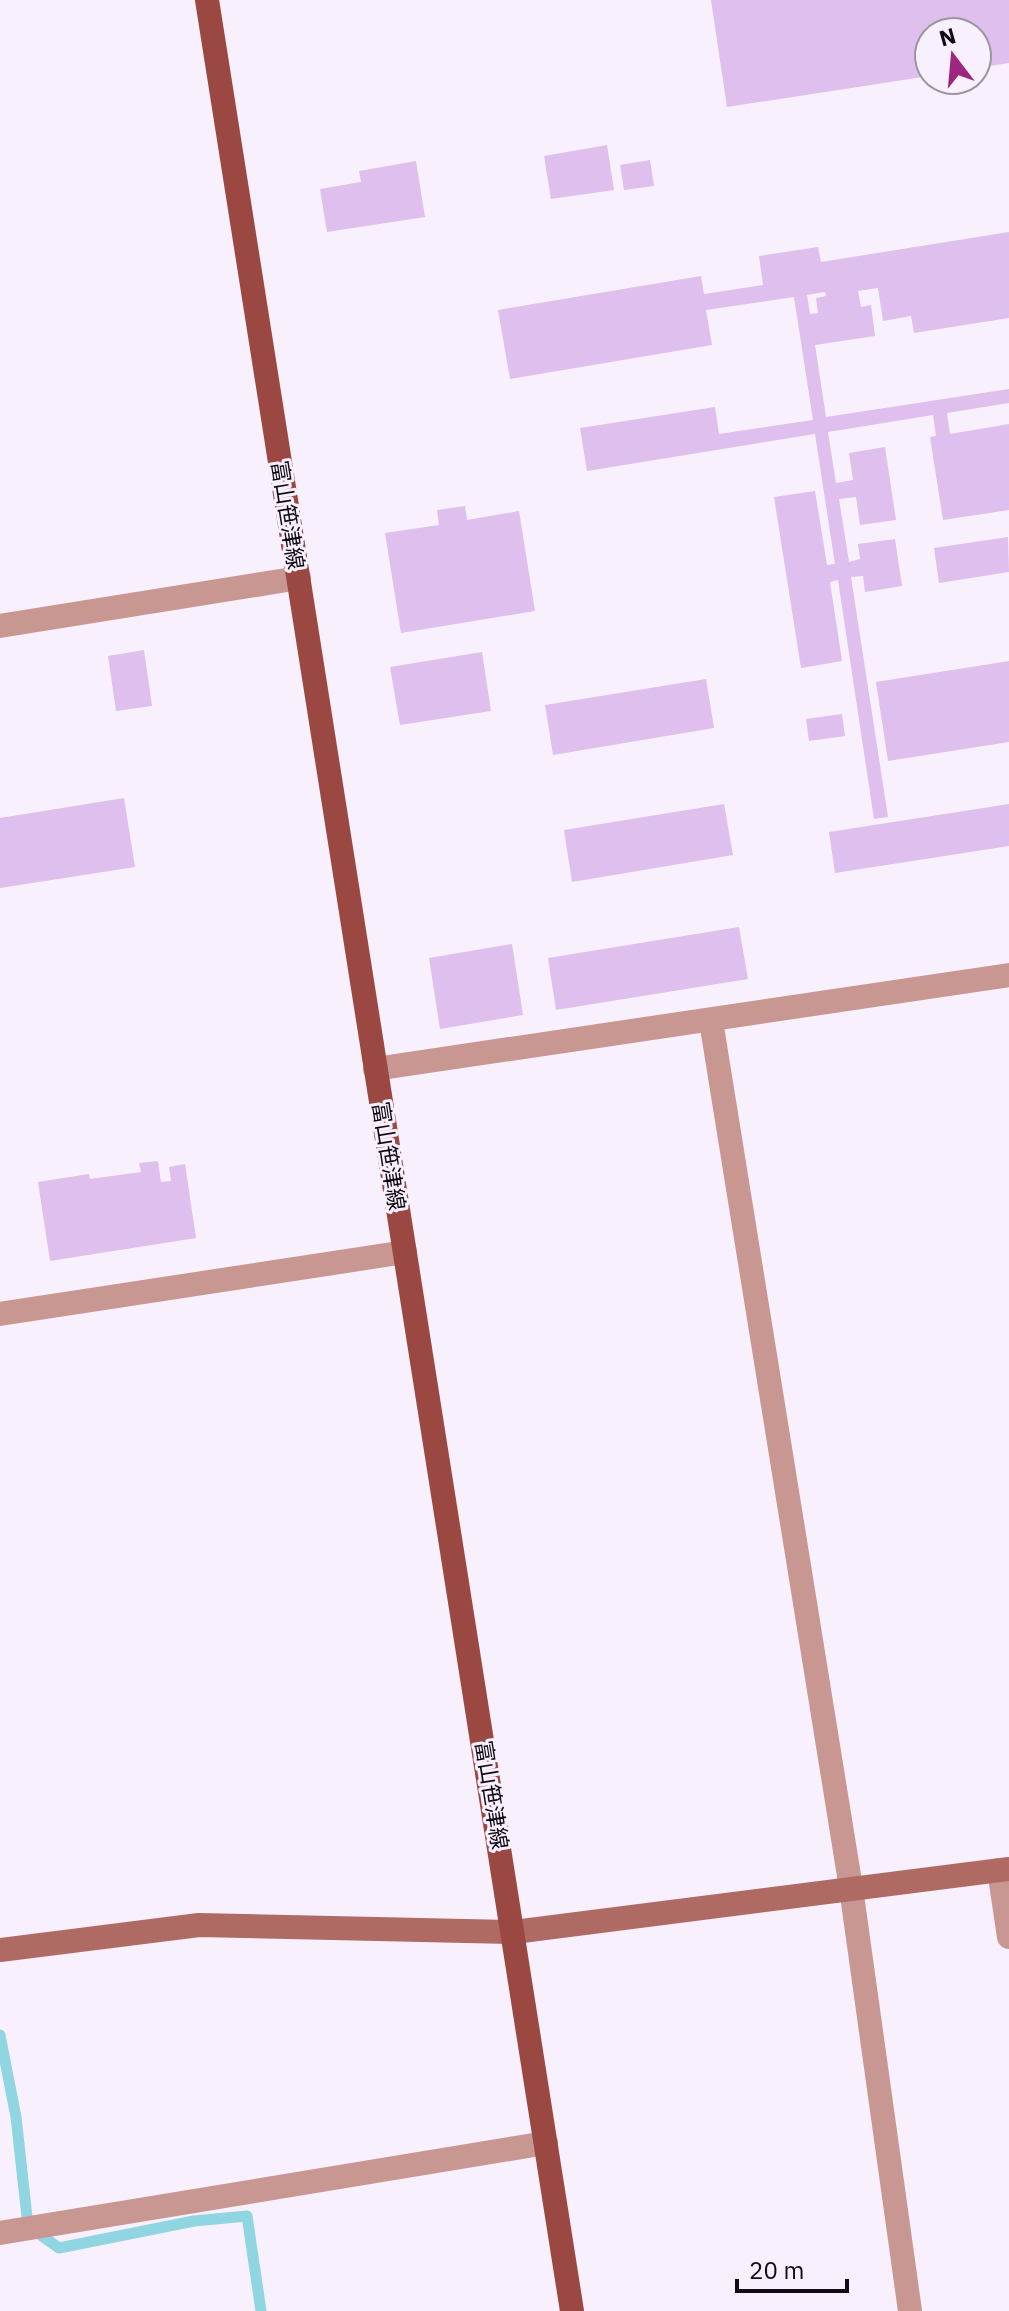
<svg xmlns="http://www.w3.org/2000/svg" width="1009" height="2311" viewBox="0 0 1009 2311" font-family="'IBM Plex Sans','Noto Sans JP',sans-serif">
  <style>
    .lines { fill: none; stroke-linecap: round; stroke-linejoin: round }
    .stream { stroke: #8fd5e2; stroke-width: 11 }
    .building { fill: #debfee; fill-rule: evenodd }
    .street { stroke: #c89792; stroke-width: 24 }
    .secondary { stroke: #af6a63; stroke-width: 24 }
    .primary { stroke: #9b4842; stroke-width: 24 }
    .labels { text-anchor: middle; stroke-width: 6; stroke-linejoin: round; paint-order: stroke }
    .street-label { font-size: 22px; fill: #100c13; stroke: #f8f0fd }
  </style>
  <rect width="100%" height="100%" fill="#f8f0fd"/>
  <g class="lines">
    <polyline class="stream" points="0,2035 16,2117 28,2226 59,2248 194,2221 247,2216 261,2311"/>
  </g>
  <g class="building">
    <polygon points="711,0 1009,0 1009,63 977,68 977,32 929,32 929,76 727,107"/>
    <polygon points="607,145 614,190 551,199 544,156"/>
    <polygon points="650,160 654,186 624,190 620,165"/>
    <polygon points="416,161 425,217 327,232 320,189 361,182 359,171"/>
    <path d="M1009 232V318L914 333 911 316 883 321 878 288 858 291 861 307 871 305 875 336 815 345 826 417 1009 389V403L947 413 950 434 1009 424V510L943 520 930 437 936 436 933 415 828 432 836 483 853 480 849 453 885 447 896 520 860 525 856 497 839 499 849 562 860 559 858 544 895 539 902 586 865 592 863 576 851 577 888 817 874 819 838 580 830 582 842 661 801 668 774 497 815 491 827 565 835 564 815 434 587 471 580 428 715 407 719 434 813 420 794 297 706 310 712 345 510 379 498 310 701 276 704 294 763 285 759 256 818 247 821 262ZM825 292 826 296 816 298 818 313 810 314 807 295Z"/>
    <polygon points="465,506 467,520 519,511 535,611 401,633 385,533 439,525 437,510"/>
    <polygon points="1008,537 1009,572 939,583 934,548"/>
    <polygon points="144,650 152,706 116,711 108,656"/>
    <polygon points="482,652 491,711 400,725 390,667"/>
    <polygon points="1009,661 1009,742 888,761 876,682"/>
    <polygon points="706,679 714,728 553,755 545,705"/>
    <polygon points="842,714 845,736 809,741 806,719"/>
    <polygon points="124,798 135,867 0,888 0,818"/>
    <polygon points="724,804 733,855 572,882 564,830"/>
    <polygon points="1009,804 1009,846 835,873 829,832"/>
    <polygon points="739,927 748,979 556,1010 548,958"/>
    <polygon points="512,944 523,1015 440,1029 429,958"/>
    <polygon points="158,1161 161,1182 171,1181 169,1167 185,1164 196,1238 50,1261 38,1182 89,1174 90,1179 141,1172 139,1163"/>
  </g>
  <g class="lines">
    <g class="street">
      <polyline points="0,626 299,578"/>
      <polyline points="711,1021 851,1888 910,2311"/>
      <polyline points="375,1069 1009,975"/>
      <polyline points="0,1314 405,1252"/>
      <polyline points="999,1870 1009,1937"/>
      <polyline points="0,2233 546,2143"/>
    </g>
    <polyline class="secondary" points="0,1950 199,1925 514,1932 1009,1869"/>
    <polyline class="primary" points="207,0 572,2311"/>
  </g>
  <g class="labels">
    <g class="street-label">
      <text transform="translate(288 515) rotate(81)" y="8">富山笹津線</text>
      <text transform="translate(389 1156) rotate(81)" y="8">富山笹津線</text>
      <text transform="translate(492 1795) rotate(81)" y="8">富山笹津線</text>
    </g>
  </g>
  <g transform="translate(953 56) rotate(344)"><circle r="38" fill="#f8f0fd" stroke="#9b959f" stroke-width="2"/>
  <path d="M0-6L14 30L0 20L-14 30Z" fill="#9e267f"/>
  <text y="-12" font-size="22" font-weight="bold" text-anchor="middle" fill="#100c13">N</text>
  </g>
  <path d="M737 2279v12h110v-12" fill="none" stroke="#100c13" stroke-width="4"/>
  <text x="749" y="2279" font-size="24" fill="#100c13" stroke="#f8f0fd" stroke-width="6" paint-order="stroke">20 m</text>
</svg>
